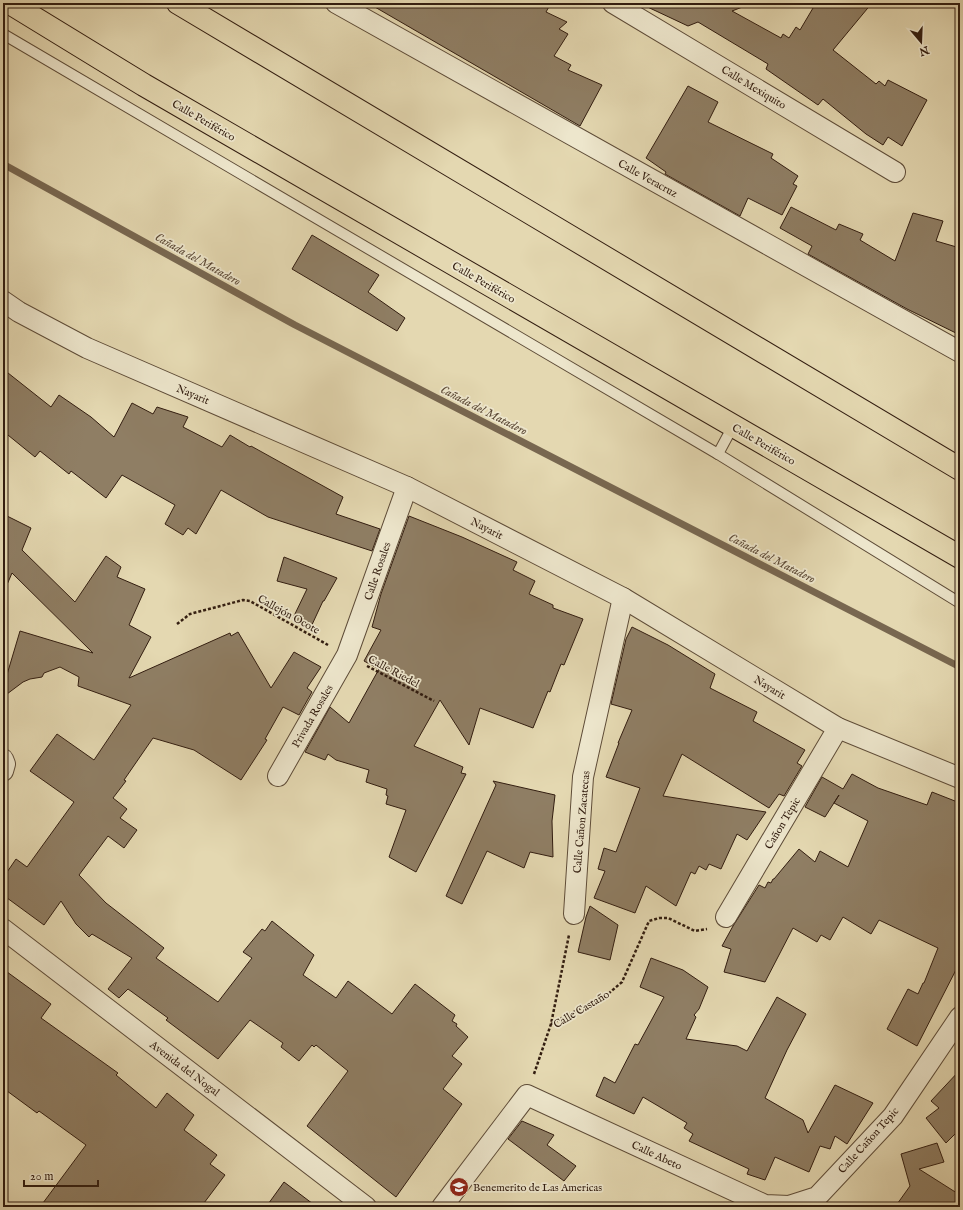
<svg xmlns="http://www.w3.org/2000/svg" width="963" height="1210" viewBox="0 0 963 1210" font-family="'IM FELL English',serif">
  <style>
    .lines { fill: none; stroke-linecap: round; stroke-linejoin: round }
    .stream { stroke: #786750; stroke-width: 7 }
    .building { fill: #8f7e64; stroke: #321d10 }
    .service-casing { stroke: #5e4c38; stroke-width: 12 }
    .minor-casing { stroke: #5e4c38; stroke-width: 22 }
    .trunk-casing { stroke: #321d10; stroke-width: 24 }
    .path { stroke: #321d10; stroke-width: 2.5; stroke-dasharray: 3 2; stroke-linecap: butt }
    .service { stroke: #ede6cc; stroke-width: 10 }
    .minor { stroke: #ede6cc; stroke-width: 20 }
    .trunk { stroke: #e4d8b1; stroke-width: 22 }
    .labels { text-anchor: middle; stroke-width: 3.5; stroke-linejoin: round; paint-order: stroke }
    .street-label { font-size: 11px; fill: #321d10; stroke: #ede6cc }
    .poi-label { font-size: 11px; fill: #321d10; stroke: #ede6cc; text-anchor: start }
    .water-label { font-size: 12px; font-style: italic; fill: #5b4835; stroke: #ede6cc }
  </style>
  <rect width="100%" height="100%" fill="#e4d8b1"/>
  <filter id="stains"><feTurbulence type="fractalNoise" baseFrequency=".005" numOctaves="4"/><feColorMatrix values="0 0 0 0 .2 0 0 0 0 .09 0 0 0 0 .02 0 0 0 .5 -.17"/></filter>
  <radialGradient id="worn" r=".72"><stop offset=".6" stop-color="#630" stop-opacity="0"/><stop offset="1" stop-color="#630" stop-opacity=".3"/></radialGradient>
  <g class="lines">
    <polyline class="stream" points="3,164 295,325 960,667"/>
  </g>
  <g class="building">
    <polygon points="368,3 551,3 546,12 567,22 559,29 568,34 554,56 571,65 568,70 602,85 580,126"/>
    <polygon points="639,3 745,3 745,6 732,11 781,38 783,34 789,38 796,27 800,30 816,3 872,3 833,50 876,84 879,81 885,86 888,80 927,100 902,146 888,137 883,145 866,134 823,99 818,105 766,69 768,64 698,22 688,26"/>
    <polygon points="688,86 718,102 708,122 773,154 771,158 798,176 793,184 797,186 782,215 748,198 740,216 665,174 666,172 646,158"/>
    <polygon points="791,207 836,230 839,224 863,234 860,240 895,261 913,213 943,221 936,241 960,248 960,335 907,309 808,254 812,246 780,228"/>
    <polygon points="312,235 379,275 368,292 405,318 397,331 292,269"/>
    <polygon points="3,369 51,407 59,395 91,417 114,437 132,403 153,414 157,407 188,417 183,427 222,447 230,435 250,447 251,446 343,497 336,514 380,529 372,551 268,517 221,490 196,534 188,528 183,535 165,524 175,505 122,475 106,498 71,471 69,474 40,451 35,457 3,431"/>
    <polygon points="3,514 31,528 22,550 75,602 106,556 121,567 117,577 145,589 129,625 151,637 129,678 230,633 231,636 238,632 271,688 294,652 321,667 307,688 312,692 299,715 283,707 265,739 267,740 241,780 194,750 153,738 124,780 126,781 113,798 127,809 120,818 137,830 124,848 108,836 79,875 106,903 164,948 156,958 218,1002 252,958 243,952 262,929 265,931 272,921 314,955 303,975 336,998 348,981 392,1014 415,984 455,1015 452,1021 457,1024 456,1026 468,1037 452,1056 462,1064 443,1089 462,1104 396,1197 307,1126 348,1071 316,1045 314,1047 312,1045 299,1061 281,1047 283,1043 250,1020 218,1059 166,1020 168,1018 128,989 119,998 108,989 132,958 92,934 89,937 76,924 61,901 44,925 3,895 3,878 16,859 27,867 74,802 30,771 57,734 94,760 131,705 78,686 79,677 60,667 44,673 42,677 30,679 23,682 3,697 3,688 20,631 93,653 12,573 3,594"/>
    <polygon points="409,516 462,537 517,562 513,570 535,581 529,594 553,605 553,608 583,619 564,665 561,664 550,692 548,691 533,728 480,708 469,745 440,700 414,746 463,767 461,773 466,774 416,872 389,857 406,810 386,804 388,796 386,795 387,789 366,782 369,770 336,760 328,754 325,760 305,752 330,707 349,723 379,669 364,661 381,630 372,627 381,594"/>
    <polygon points="284,557 337,578 324,601 323,601 310,629 293,618 307,589 277,581"/>
    <polygon points="632,627 668,645 715,674 710,688 757,712 753,721 805,750 797,763 802,766 784,796 779,794 769,808 682,754 663,796 766,812 747,840 737,834 721,869 709,864 706,870 699,866 695,874 691,872 676,906 646,886 635,913 594,898 605,871 598,869 604,848 616,852 640,788 606,777 619,743 618,743 632,710 611,704 626,639"/>
    <polygon points="852,774 878,788 927,805 932,792 960,803 960,962 917,1046 887,1029 908,989 918,994 923,983 924,983 938,948 879,920 871,934 843,917 830,940 821,935 817,942 793,928 765,982 724,972 731,949 722,946 733,926 759,885 765,888 768,882 771,883 773,879 774,879 799,849 815,862 820,851 848,867 868,821 834,803 839,795 825,817 805,807 822,777 843,789"/>
    <polygon points="493,781 555,795 552,821 553,857 530,852 524,868 487,851 462,904 446,896 496,785"/>
    <polygon points="590,906 618,925 610,960 578,952 586,917"/>
    <polygon points="651,958 683,970 708,987 699,1009 694,1015 696,1017 686,1039 737,1046 747,1051 777,997 806,1014 787,1050 765,1098 803,1120 808,1133 835,1085 873,1103 847,1144 835,1136 830,1149 820,1146 809,1172 775,1157 765,1180 747,1174 749,1169 689,1141 693,1134 684,1128 687,1123 643,1097 634,1114 596,1096 604,1077 615,1083 635,1044 638,1045 664,997 640,987"/>
    <polygon points="3,969 51,1004 41,1018 118,1073 116,1075 156,1108 167,1093 194,1115 184,1130 217,1155 210,1164 225,1175 201,1207 40,1207 86,1145 39,1111 37,1113 3,1088"/>
    <polygon points="960,1070 960,1129 946,1143 926,1118 939,1108 931,1101"/>
    <polygon points="522,1121 554,1135 547,1145 576,1166 564,1181 508,1139"/>
    <polygon points="937,1143 944,1162 919,1169 960,1195 960,1207 895,1207 910,1186 901,1154"/>
    <polygon points="284,1182 317,1207 266,1207"/>
  </g>
  <g class="lines">
    <g class="service-casing">
      <g id="service">
        <polyline points="3,34 718,454"/>
        <polyline points="733,426 718,454 960,603"/>
      </g>
    </g>
    <g class="minor-casing">
      <g id="minor">
        <polyline points="336,3 960,352"/>
        <polyline points="613,3 895,172"/>
        <polyline points="3,301 19,312 87,348 407,487 623,598 838,728 960,778"/>
        <polyline points="3,759 5,764 3,771"/>
        <polyline points="278,776 347,655 407,487"/>
        <polyline points="574,914 583,777 623,598"/>
        <polyline points="726,917 838,728"/>
        <polyline points="3,929 366,1207"/>
        <polyline points="442,1207 527,1095 765,1205 789,1206 817,1197 893,1116 960,1017"/>
      </g>
    </g>
    <g class="trunk-casing">
      <g id="trunk">
        <polyline points="10,3 144,85 960,557"/>
        <polyline points="178,3 960,469"/>
      </g>
    </g>
    <g class="path">
      <polyline points="177,624 190,614 243,600 250,601 328,645"/>
      <polyline points="367,666 434,701"/>
      <polyline points="551,1024 608,994 622,982 649,921 659,918 668,918 695,931 707,929"/>
      <polyline points="534,1074 551,1024 569,935"/>
    </g>
    <use href="#service" class="service"/>
    <use href="#minor" class="minor"/>
    <use href="#trunk" class="trunk"/>
  </g>
  <defs>
    <g id="school-disc" transform="scale(1)"><circle r="9.5" fill="#8f2418" stroke="#ede6cc"/><path d="M0-5L7-2L0 1L-7-2ZM-4 1L0 2.5L4 1V4Q0 6-4 4Z" fill="#fff"/></g>
  </defs>
  <g fill-rule="evenodd">
    <use href="#school-disc" x="459" y="1187"/>
  </g>
  <g class="labels">
    <g class="street-label">
      <text transform="translate(754 87) rotate(31)" y="4">Calle Mexiquito</text>
      <text transform="translate(204 120) rotate(30)" y="4">Calle Periférico</text>
      <text transform="translate(648 178) rotate(29)" y="4">Calle Veracruz</text>
      <text transform="translate(484 282) rotate(30)" y="4">Calle Periférico</text>
      <text transform="translate(193 394) rotate(23)" y="4">Nayarit</text>
      <text transform="translate(764 444) rotate(30)" y="4">Calle Periférico</text>
      <text transform="translate(487 528) rotate(27)" y="4">Nayarit</text>
      <text transform="translate(377 571) rotate(-71)" y="4">Calle Rosales</text>
      <text transform="translate(289 614) rotate(29)" y="4">Callejón Ocote</text>
      <text transform="translate(394 671) rotate(28)" y="4">Calle Riedel</text>
      <text transform="translate(770 687) rotate(31)" y="4">Nayarit</text>
      <text transform="translate(312 716) rotate(-60)" y="4">Privada Rosales</text>
      <text transform="translate(581 822) rotate(-85)" y="4">Calle Cañon Zacatecas</text>
      <text transform="translate(782 823) rotate(-59)" y="4">Cañon Tepic</text>
      <text transform="translate(581 1009) rotate(-31)" y="4">Calle Castaño</text>
      <text transform="translate(185 1068) rotate(37)" y="4">Avenida del Nogal</text>
      <text transform="translate(868 1140) rotate(-48)" y="4">Calle Cañon Tepic</text>
      <text transform="translate(657 1155) rotate(25)" y="4">Calle Abeto</text>
    </g>
    <g class="poi-label">
      <text x="473" y="1191">Benemerito de Las Americas</text>
    </g>
    <g class="water-label">
      <text transform="translate(198 259) rotate(29)" y="4">Cañada del Matadero</text>
      <text transform="translate(484 410) rotate(27)" y="4">Cañada del Matadero</text>
      <text transform="translate(772 558) rotate(27)" y="4">Cañada del Matadero</text>
    </g>
  </g>
  <rect width="963" height="1210" fill="none" stroke="#e4d8b1" stroke-width="16"/>
  <rect x="4" y="4" width="955" height="1202" fill="none" stroke="#321d10" stroke-width="2"/>
  <rect x="8" y="8" width="947" height="1194" fill="none" stroke="#321d10"/>
  <g transform="translate(921 42) rotate(161)" stroke="#ede6cc" stroke-width="3" paint-order="stroke">
  <path d="M0-3L7 15L0 10L-7 15Z" fill="#321d10"/>
  <text y="-6" font-size="11" font-weight="bold" text-anchor="middle" fill="#321d10">N</text>
  </g>
  <path d="M24 1180v6h74v-6" fill="none" stroke="#321d10" stroke-width="2"/>
  <text x="30" y="1180" font-size="12" fill="#321d10" stroke="#ede6cc" stroke-width="3" paint-order="stroke">20 m</text>
  <rect width="100%" height="100%" filter="url(#stains)"/>
  <rect width="100%" height="100%" fill="url(#worn)"/>
</svg>
